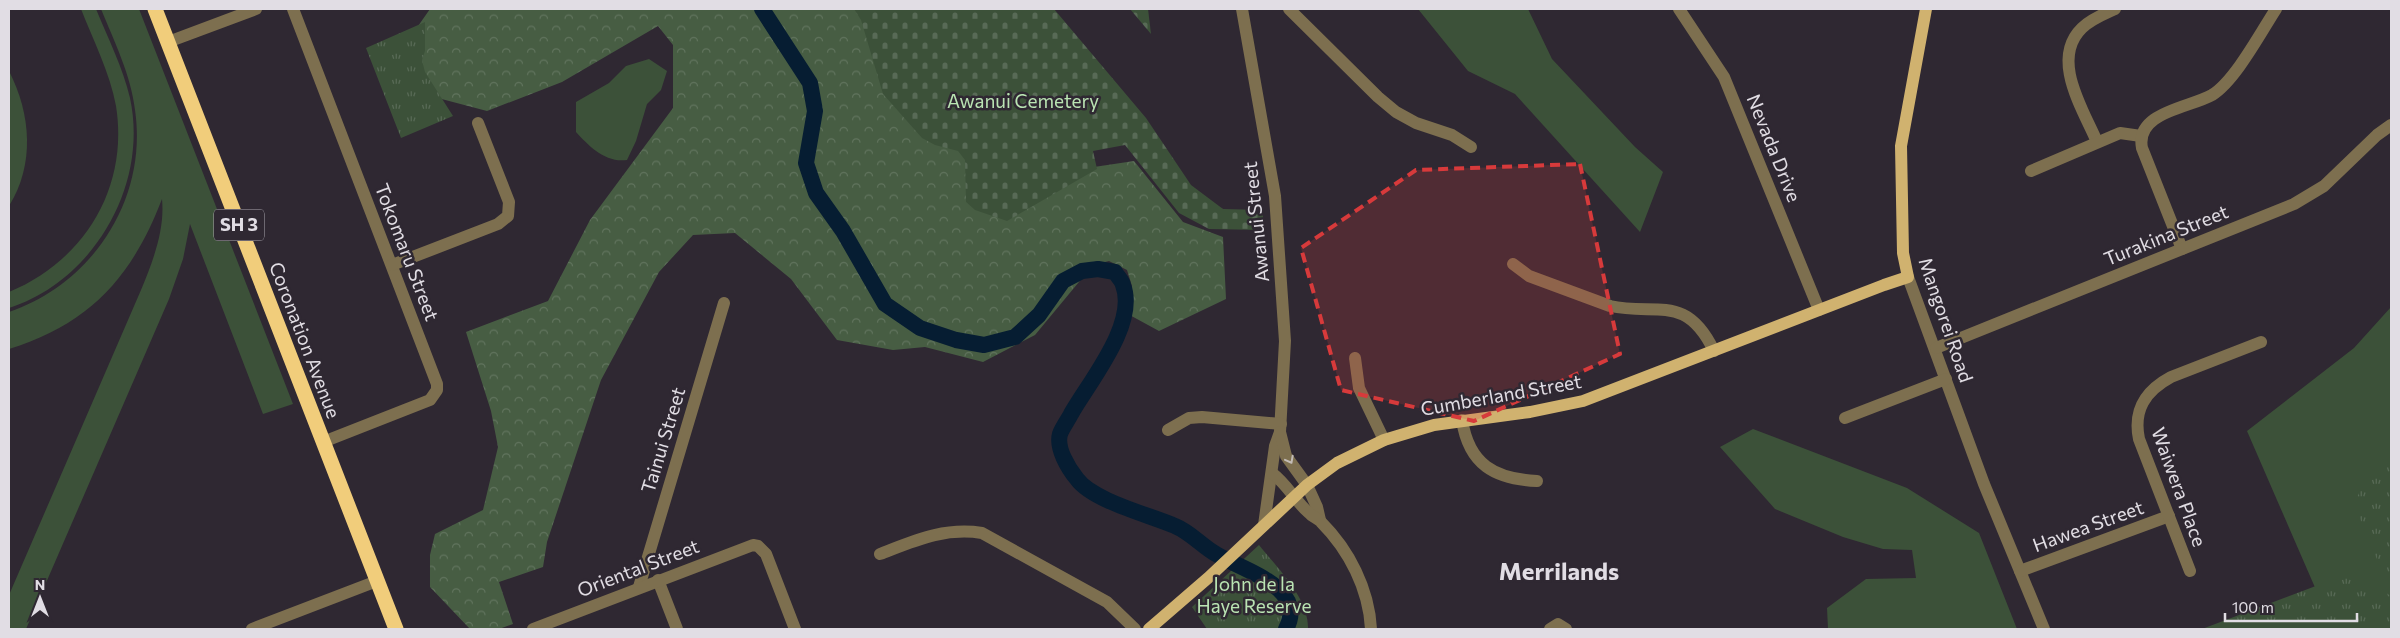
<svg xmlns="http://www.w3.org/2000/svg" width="2400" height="638" viewBox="0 0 2400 638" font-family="Commissioner,sans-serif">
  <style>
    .grass { fill: #3c5139 }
    .forest { fill: url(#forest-crowns) }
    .cemetery { fill: url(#cemetery-stones) }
    .park { fill: url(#park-tufts) }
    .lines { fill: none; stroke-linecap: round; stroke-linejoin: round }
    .river { stroke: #061d32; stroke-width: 16 }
    .minor { stroke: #7d6f4f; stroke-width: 12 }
    .major { stroke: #d0b26f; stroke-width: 12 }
    .highway { stroke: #f1cd7b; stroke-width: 15 }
    .oneway { stroke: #c3bcb7 }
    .marked { fill: #d73a3b; fill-opacity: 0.2; stroke: #d73a3b; stroke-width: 4; stroke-dasharray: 10 6; stroke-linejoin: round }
    .labels { text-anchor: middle; stroke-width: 5; stroke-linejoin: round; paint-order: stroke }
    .shield { fill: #2f2832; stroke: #aca7af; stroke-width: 1 }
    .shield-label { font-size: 18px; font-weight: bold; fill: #e1dde4 }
    .park-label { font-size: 19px; fill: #bae4b3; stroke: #2f2832 }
    .street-label { font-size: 19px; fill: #e1dde4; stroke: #2f2832 }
    .district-label { font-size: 24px; font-weight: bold; fill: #e1dde4; stroke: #2f2832 }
  </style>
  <defs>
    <pattern id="forest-crowns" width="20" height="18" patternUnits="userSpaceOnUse" patternTransform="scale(1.25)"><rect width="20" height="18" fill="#475d43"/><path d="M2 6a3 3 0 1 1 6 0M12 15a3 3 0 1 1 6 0" fill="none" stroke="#61745e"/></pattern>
    <pattern id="cemetery-stones" width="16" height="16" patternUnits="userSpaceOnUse" patternTransform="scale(1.25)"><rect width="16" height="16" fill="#3c5139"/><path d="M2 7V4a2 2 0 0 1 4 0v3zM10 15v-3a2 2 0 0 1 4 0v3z" fill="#586a56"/></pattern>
    <pattern id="park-tufts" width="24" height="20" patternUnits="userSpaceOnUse" patternTransform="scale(1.25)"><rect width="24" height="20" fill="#3c5139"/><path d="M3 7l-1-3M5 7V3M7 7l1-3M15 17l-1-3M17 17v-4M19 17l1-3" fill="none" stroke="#586a56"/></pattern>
  </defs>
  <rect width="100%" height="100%" fill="#2f2832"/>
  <g class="grass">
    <path d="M81 9H96C108 38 123 68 130 98 149 186 93 281 9 308V292C84 261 129 188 116 106 110 73 93 40 81 9Z"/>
    <path d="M101 9H139L293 404 263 414 190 224 183 259 169 299 26 629H9V595L141 290C153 261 165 230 162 199 132 277 90 324 9 349V312C93 283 148 199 135 110 131 75 114 41 101 9Z"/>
    <polygon points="1418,9 1528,9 1552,59 1635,147 1663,172 1640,232 1515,94 1468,71"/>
    <path d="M649 59 667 71 661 90 647 104 636 141 627 160C605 163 589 146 576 132V102L609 83 626 66Z"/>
    <path d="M9 71C31 114 35 164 9 206Z"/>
    <polygon points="2391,307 2391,629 2320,599 2247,431 2354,348"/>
    <polygon points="1753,429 1907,488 1979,533 2017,629 1828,629 1827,608 1866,579 1916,578 1912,550 1883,549 1843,537 1775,509 1720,447"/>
  </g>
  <polygon class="forest" points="430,9 888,9 1074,170 1134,161 1183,222 1223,237 1226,299 1159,331 1126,313 1132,286 1127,270 1109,261 1093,265 1035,335 983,362 925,347 893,350 837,340 791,279 735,233 693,235 659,272 601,380 547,542 543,567 499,582 513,624 499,629 470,629 430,587 430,555 435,534 483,510 498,447 491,411 466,332 548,301 590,220 673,108 673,45 658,26 562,82 487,111 434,97 415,66 416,29"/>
  <g class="cemetery">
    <polygon points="854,9 1054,9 1146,118 1191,185 1223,209 1262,210 1265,230 1209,229 1179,213 1125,145 1093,151 1097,169 1007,221 975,210 966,202 965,160 958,151 935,145 922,138 883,94 861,20"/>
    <polygon points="1130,9 1148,9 1151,34"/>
  </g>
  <g class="park">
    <polygon points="425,22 425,51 422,60 425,72 453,116 401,138 366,48"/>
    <polygon points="2391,460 2391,593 2354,504 2365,480"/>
    <path d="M1259 545C1277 568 1309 598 1308 629H1207L1192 607Z"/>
    <polygon points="2353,572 2391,596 2391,629 2202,629"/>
  </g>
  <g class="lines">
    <path class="river" d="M762 9 810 83 815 111 806 163 816 193 843 231 885 304 920 328 956 340 984 345 1015 337 1039 315 1063 281 1082 271 1098 269 1115 272C1117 276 1122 280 1123 285 1138 324 1089 382 1071 414 1068 420 1062 428 1060 434 1056 448 1068 468 1077 479 1093 501 1150 515 1175 526 1190 532 1202 546 1216 554 1242 570 1308 587 1286 629"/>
    <g class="minor">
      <polyline points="293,9 437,384 437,390 430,400 323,442"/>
      <polyline points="1242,9 1275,196 1285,341 1280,432 1275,446 1264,525"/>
      <polyline points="1289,9 1378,97 1396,112 1416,123 1452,135 1471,147"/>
      <polyline points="1679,9 1724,77 1819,310"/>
      <polyline points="168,42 256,9"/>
      <path d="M2097 142C2083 109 2050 59 2082 28 2091 19 2104 14 2115 9"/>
      <polyline points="2031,171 2120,133 2141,136"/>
      <path d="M2182 249 2142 148C2135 112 2189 108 2212 95 2235 81 2261 32 2276 9"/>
      <path d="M1513 264 1529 276 1610 306C1657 316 1686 293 1714 351"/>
      <polyline points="392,265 498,224 508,216 509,202 478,123"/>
      <polyline points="1908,277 1984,484 2044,629"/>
      <polyline points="1936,348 2294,204 2324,186 2377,135 2391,125"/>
      <polyline points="1355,358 1359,388 1384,440"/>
      <polyline points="1845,418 1946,379"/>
      <path d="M1462 420C1469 465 1495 479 1537 481"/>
      <polyline points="1168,430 1189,418 1202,417 1281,424"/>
      <polyline points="1280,432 1286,456 1307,485 1317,507 1320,520"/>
      <path d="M1272 473C1287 484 1295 501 1309 513 1312 517 1318 518 1321 522 1349 550 1369 589 1371 629"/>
      <path d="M880 554C914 541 944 527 982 533L1107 602 1135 629"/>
      <polyline points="2020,571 2169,516"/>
      <path d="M2190 571 2139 439C2133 410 2145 391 2171 377L2261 342"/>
      <polyline points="658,580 677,629"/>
      <polyline points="639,587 724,303"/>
      <polyline points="252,629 377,581"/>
      <polyline points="533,629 753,545 758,546 766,554 795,629"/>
      <polyline points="1550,629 1558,624 1566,629"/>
    </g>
    <polyline class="major" points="1149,629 1208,578 1307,485 1337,463 1384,440 1434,425 1530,412 1583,401 1884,285 1908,277 1903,253 1901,146 1926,9"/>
    <polyline class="highway" points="155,9 396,629"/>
  </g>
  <defs><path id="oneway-chevron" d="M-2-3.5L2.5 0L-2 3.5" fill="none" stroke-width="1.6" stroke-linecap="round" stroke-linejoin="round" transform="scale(1.25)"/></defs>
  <use class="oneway" href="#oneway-chevron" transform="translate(1290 460) rotate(62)"/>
  <path class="marked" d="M1580 164 1620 354 1474 421 1341 390 1301 248 1416 170Z"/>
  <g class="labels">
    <rect class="shield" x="214" y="209.5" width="50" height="31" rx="4"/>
    <g class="shield-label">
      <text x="239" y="231">SH 3</text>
    </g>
    <g class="park-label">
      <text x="1023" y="108">Awanui Cemetery</text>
      <text x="1254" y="591">John de la<tspan x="1254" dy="22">Haye Reserve</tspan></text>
    </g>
    <g class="street-label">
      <text transform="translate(1774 148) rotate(68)" y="7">Nevada Drive</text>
      <text transform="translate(1256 222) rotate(-96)" y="7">Awanui Street</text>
      <text transform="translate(2166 235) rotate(-22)" y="7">Turakina Street</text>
      <text transform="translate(407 252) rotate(69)" y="7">Tokomaru Street</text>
      <text transform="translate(1946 320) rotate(71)" y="7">Mangorei Road</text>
      <text transform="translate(305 340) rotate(69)" y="7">Coronation Avenue</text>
      <text transform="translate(1501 395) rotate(-10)" y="7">Cumberland Street</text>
      <text transform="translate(663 440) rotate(-73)" y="7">Tainui Street</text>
      <text transform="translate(2179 487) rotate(70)" y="7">Waiwera Place</text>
      <text transform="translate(2088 526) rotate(-20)" y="7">Hawea Street</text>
      <text transform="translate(638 568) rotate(-21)" y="7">Oriental Street</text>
    </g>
    <g class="district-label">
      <text x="1559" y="580">Merrilands</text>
    </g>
  </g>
  <rect width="2400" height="638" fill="none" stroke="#e1dde4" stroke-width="20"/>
  <g transform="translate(40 598)" stroke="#2f2832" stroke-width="4" paint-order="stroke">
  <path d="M0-4L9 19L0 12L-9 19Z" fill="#e1dde4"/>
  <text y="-8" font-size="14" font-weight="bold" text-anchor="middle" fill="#e1dde4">N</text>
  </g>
  <path d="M2225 613v8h132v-8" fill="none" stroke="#e1dde4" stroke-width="2.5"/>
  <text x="2232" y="613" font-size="15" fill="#e1dde4" stroke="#2f2832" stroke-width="4" paint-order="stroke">100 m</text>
</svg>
